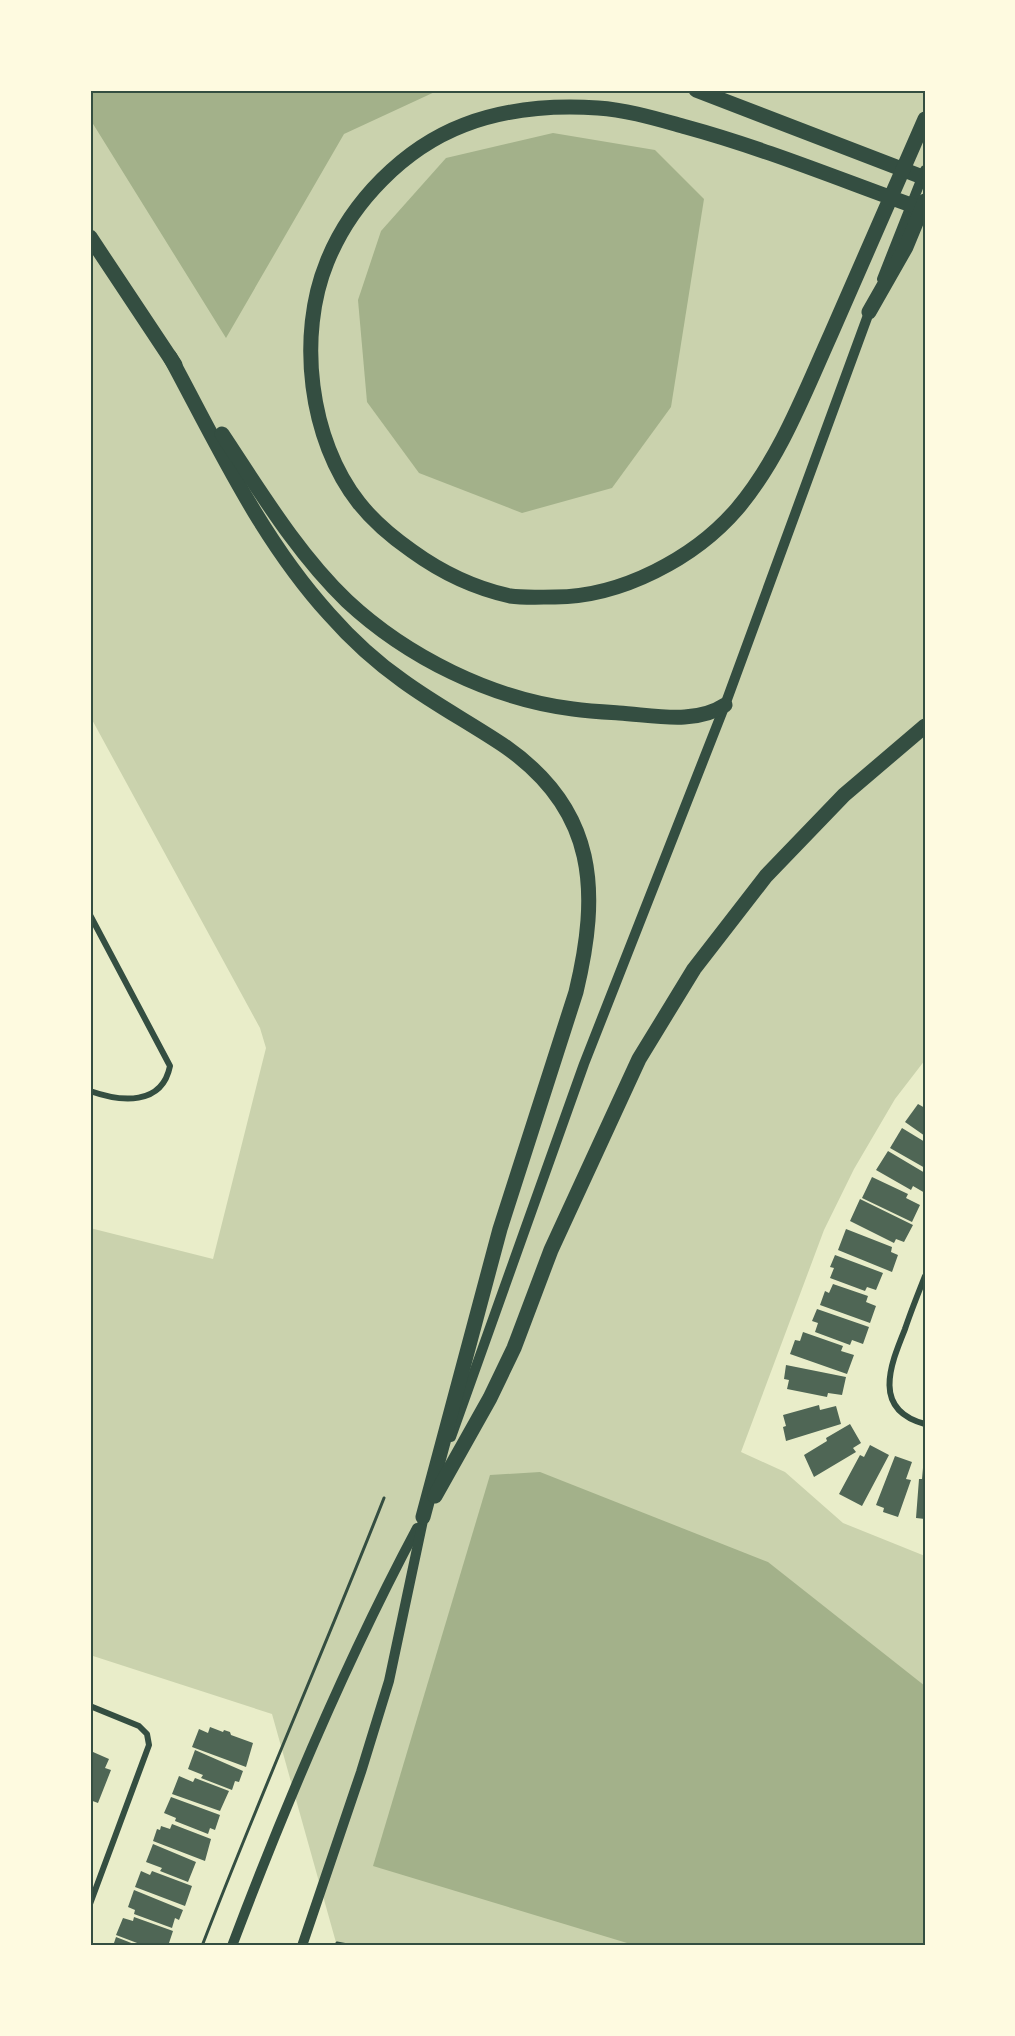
<svg xmlns="http://www.w3.org/2000/svg" width="1015" height="2036" viewBox="0 0 1015 2036" font-family="Quicksand,sans-serif">
  <style>
    .green { fill: #cad2ad }
    .water { fill: #a3b18a }
    .building { fill: #4f6655 }
    .lines { fill: none; stroke-linecap: round; stroke-linejoin: round }
    .path { stroke: #344e41; stroke-width: 3 }
    .minor { stroke: #344e41; stroke-width: 6 }
    .secondary { stroke: #344e41; stroke-width: 10 }
    .motorway { stroke: #344e41; stroke-width: 15 }
    .neatline { fill: none; stroke: #344e41; stroke-width: 2 }
  </style>
  <rect width="100%" height="100%" fill="#e9edc9"/>
  <polygon class="green" points="90,90 925,90 925,1060 895,1099 854,1169 824,1230 741,1452 785,1472 843,1523 925,1556 925,1946 337,1946 272,1714 90,1655 90,1228 213,1259 266,1048 260,1028 90,716"/>
  <g class="water">
    <polygon points="90,90 439,90 344,134 226,338 90,119"/>
    <polygon points="553,133 655,150 704,199 671,407 612,488 522,513 419,473 367,402 358,300 381,231 446,158"/>
    <polygon points="540,1472 768,1562 925,1686 925,1946 637,1946 373,1866 490,1475"/>
  </g>
  <g class="building">
    <polygon points="918,1104 925,1108 925,1136 905,1122"/>
    <polygon points="902,1128 925,1142 925,1168 890,1148"/>
    <polygon points="888,1151 925,1173 925,1193 913,1186 911,1190 876,1170"/>
    <polygon points="872,1177 908,1194 906,1198 920,1205 912,1222 862,1198"/>
    <polygon points="860,1199 913,1225 904,1242 896,1239 894,1243 850,1221"/>
    <polygon points="846,1229 892,1247 891,1252 898,1255 892,1272 838,1250"/>
    <polygon points="835,1255 883,1273 876,1290 867,1287 865,1291 830,1278 834,1268 830,1267"/>
    <polygon points="833,1284 868,1296 866,1302 876,1306 870,1323 820,1305 825,1291 829,1293"/>
    <polygon points="817,1309 869,1327 863,1344 852,1340 850,1345 815,1332 818,1323 812,1321"/>
    <polygon points="803,1332 843,1346 841,1351 854,1355 847,1374 790,1354 795,1340 800,1341"/>
    <polygon points="786,1365 846,1377 842,1395 828,1393 827,1397 787,1389 789,1380 784,1379"/>
    <polygon points="819,1405 820,1410 836,1406 841,1424 786,1441 783,1427 786,1426 783,1415"/>
    <polygon points="850,1424 861,1443 853,1448 856,1452 814,1477 804,1455 827,1441 826,1438"/>
    <polygon points="870,1445 889,1455 862,1506 839,1494 860,1455 864,1457"/>
    <polygon points="895,1456 912,1462 906,1479 911,1480 898,1517 883,1512 884,1508 876,1505"/>
    <polygon points="923,1468 925,1469 925,1519 916,1518 919,1479 922,1479"/>
    <polygon points="210,1727 223,1732 224,1730 230,1732 231,1735 253,1743 246,1767 192,1747 199,1729 208,1733"/>
    <polygon points="195,1750 243,1771 239,1782 235,1781 232,1790 201,1778 203,1775 188,1769"/>
    <polygon points="93,1752 109,1759 105,1768 111,1770 98,1803 90,1800 90,1760"/>
    <polygon points="179,1776 193,1782 195,1778 229,1791 220,1811 172,1794"/>
    <polygon points="171,1797 220,1815 215,1830 210,1828 208,1834 175,1821 176,1818 164,1813"/>
    <polygon points="172,1824 211,1839 205,1861 153,1841 157,1829 160,1830 161,1826 170,1829"/>
    <polygon points="153,1844 196,1862 188,1882 160,1871 162,1868 146,1862"/>
    <polygon points="141,1871 150,1875 152,1871 192,1886 185,1906 135,1887"/>
    <polygon points="134,1890 183,1910 179,1920 175,1918 172,1928 134,1914 135,1910 128,1907"/>
    <polygon points="134,1917 173,1931 168,1946 145,1946 116,1935 123,1918 133,1921"/>
    <polygon points="116,1937 139,1946 113,1946"/>
  </g>
  <g class="lines">
    <g class="path">
      <path d="M202 1946C260 1795 325 1648 384 1498"/>
      <polyline points="336,1946 337,1943 353,1946"/>
    </g>
    <g class="minor">
      <path d="M90 915 170 1066C162 1106 121 1102 90 1091"/>
      <path d="M925 1276C918 1294 911 1311 905 1329 890 1366 872 1410 925 1424"/>
      <polyline points="90,1706 139,1726 147,1734 149,1745 90,1904"/>
    </g>
    <g class="secondary">
      <polyline points="882,279 925,170"/>
      <polyline points="451,1437 584,1064 725,705 871,307"/>
      <path d="M232 1946C286 1803 345 1663 417 1528"/>
      <polyline points="302,1946 361,1772 389,1681 425,1511"/>
    </g>
    <g class="motorway">
      <polyline points="696,90 925,178"/>
      <path d="M925 119C893 191 862 263 831 334 804 394 780 458 737 509 695 558 621 597 555 597 540 597 524 598 510 596 474 588 441 572 412 551 392 537 374 522 359 503 309 440 297 335 327 262 351 202 404 148 464 125 506 109 554 105 598 108 628 110 657 119 686 127 767 149 846 182 925 210"/>
      <polyline points="90,237 175,365"/>
      <polyline points="869,312 906,247 925,201"/>
      <path d="M170 357C218 446 261 539 329 614 351 639 376 662 403 681 436 705 472 724 506 747 597 811 600 892 576 992L500 1229 423 1517"/>
      <path d="M222 434C260 491 297 553 347 601 407 657 492 699 573 709 588 711 604 712 619 713 653 715 695 725 725 705"/>
      <polyline points="435,1496 490,1398 514,1348 551,1250 639,1059 694,969 766,876 844,795 925,726"/>
    </g>
  </g>
  <rect width="1015" height="2036" fill="none" stroke="#fefae0" stroke-width="183"/>
  <rect x="92" y="92" width="832" height="1852" class="neatline"/>
</svg>
